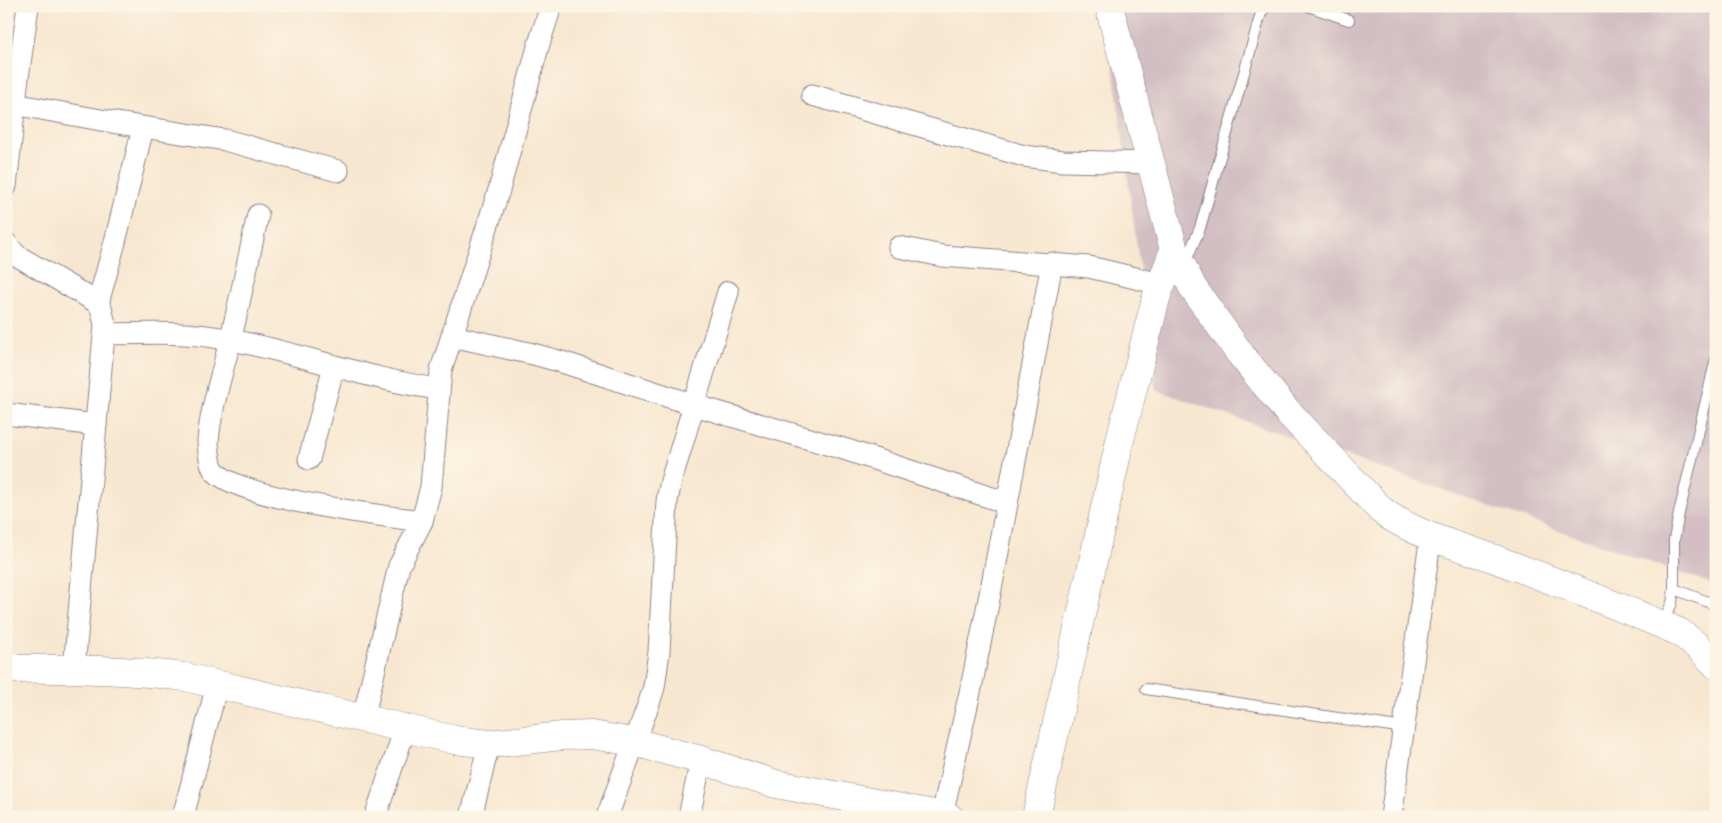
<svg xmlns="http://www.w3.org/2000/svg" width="1722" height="823" viewBox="0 0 1722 823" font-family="'Playpen Sans',sans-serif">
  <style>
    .industrial { fill: #d2bec3 }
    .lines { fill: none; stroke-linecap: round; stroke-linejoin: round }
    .lane-casing { stroke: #8d8486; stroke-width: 12 }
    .street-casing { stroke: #8d8486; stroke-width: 23 }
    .secondary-casing { stroke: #8d8486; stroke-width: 29 }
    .lane { stroke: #fff; stroke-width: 10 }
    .street { stroke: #fff; stroke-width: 21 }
    .secondary { stroke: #fff; stroke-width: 28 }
  </style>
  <rect width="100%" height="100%" fill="#fcf5e5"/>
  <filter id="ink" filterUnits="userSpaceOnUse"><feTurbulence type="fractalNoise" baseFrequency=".02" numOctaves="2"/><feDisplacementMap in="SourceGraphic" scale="10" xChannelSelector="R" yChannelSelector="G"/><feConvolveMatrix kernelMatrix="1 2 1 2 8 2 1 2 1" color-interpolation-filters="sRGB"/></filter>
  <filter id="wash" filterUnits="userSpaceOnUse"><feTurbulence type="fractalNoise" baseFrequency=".0096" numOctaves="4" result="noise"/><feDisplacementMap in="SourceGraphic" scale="20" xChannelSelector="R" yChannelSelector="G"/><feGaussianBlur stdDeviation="1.12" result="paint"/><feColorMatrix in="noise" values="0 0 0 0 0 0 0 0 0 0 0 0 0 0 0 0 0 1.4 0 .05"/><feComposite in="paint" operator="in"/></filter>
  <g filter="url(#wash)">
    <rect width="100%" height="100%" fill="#f8e7d0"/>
    <polygon class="industrial" points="1105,6 1716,6 1716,585 1156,390"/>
  </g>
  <g filter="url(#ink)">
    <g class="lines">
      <g class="lane-casing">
        <g id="lane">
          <polyline points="1308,6 1349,20"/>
          <polyline points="1185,263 1200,228 1261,13 1266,6"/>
          <polyline points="1674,589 1716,605"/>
          <polyline points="1662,624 1672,603 1674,589 1674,540 1679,513 1716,359"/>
          <polyline points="1146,689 1404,728"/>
        </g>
      </g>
      <g class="street-casing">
        <g id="street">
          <polyline points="812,95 1024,156 1063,161 1152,163"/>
          <polyline points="14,104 117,123 225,140 338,171"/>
          <polyline points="6,186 17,85 28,6"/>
          <path d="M258 215C249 256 241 297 231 337 223 371 211 406 208 441 208 448 210 465 214 470 235 498 383 516 422 521"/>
          <polyline points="6,243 16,255 98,303 101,308 105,324 74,668"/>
          <polyline points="899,247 942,256 1089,267 1161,284"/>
          <polyline points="98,303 115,242 143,128"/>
          <path d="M105 334C146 333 190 331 231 340 301 353 368 380 439 389"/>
          <polyline points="452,336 533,354 562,362 694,405 847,450 1007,503"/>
          <polyline points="6,414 96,425"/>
          <polyline points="309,459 334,366"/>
          <polyline points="363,719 399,566 422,521 431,487 441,370 499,190 538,47 551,6"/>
          <polyline points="942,815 971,688 992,584 1052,263"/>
          <polyline points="183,817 217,685"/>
          <polyline points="375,817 405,729"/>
          <polyline points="471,817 489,744"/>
          <polyline points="607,817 649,703 654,687 659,652 667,501 671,481 728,292"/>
          <polyline points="689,817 701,760"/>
          <polyline points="1391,817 1431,535"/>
        </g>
      </g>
      <g class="secondary-casing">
        <g id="secondary">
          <path d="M1109 6 1174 250 1193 288 1241 355 1286 410 1381 510C1413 535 1464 547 1503 562 1562 584 1621 607 1679 632 1693 642 1705 652 1716 665"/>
          <path d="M6 669C66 668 125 669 185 677L455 740 489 744 562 736 592 735 634 742 701 760 776 784 949 817"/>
          <polyline points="1036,817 1121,436 1156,298 1174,250"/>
        </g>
      </g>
      <use href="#lane" class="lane"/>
      <use href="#street" class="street"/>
      <use href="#secondary" class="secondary"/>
    </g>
  </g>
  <rect width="1722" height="823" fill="none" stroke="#fcf5e5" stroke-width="25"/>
</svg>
